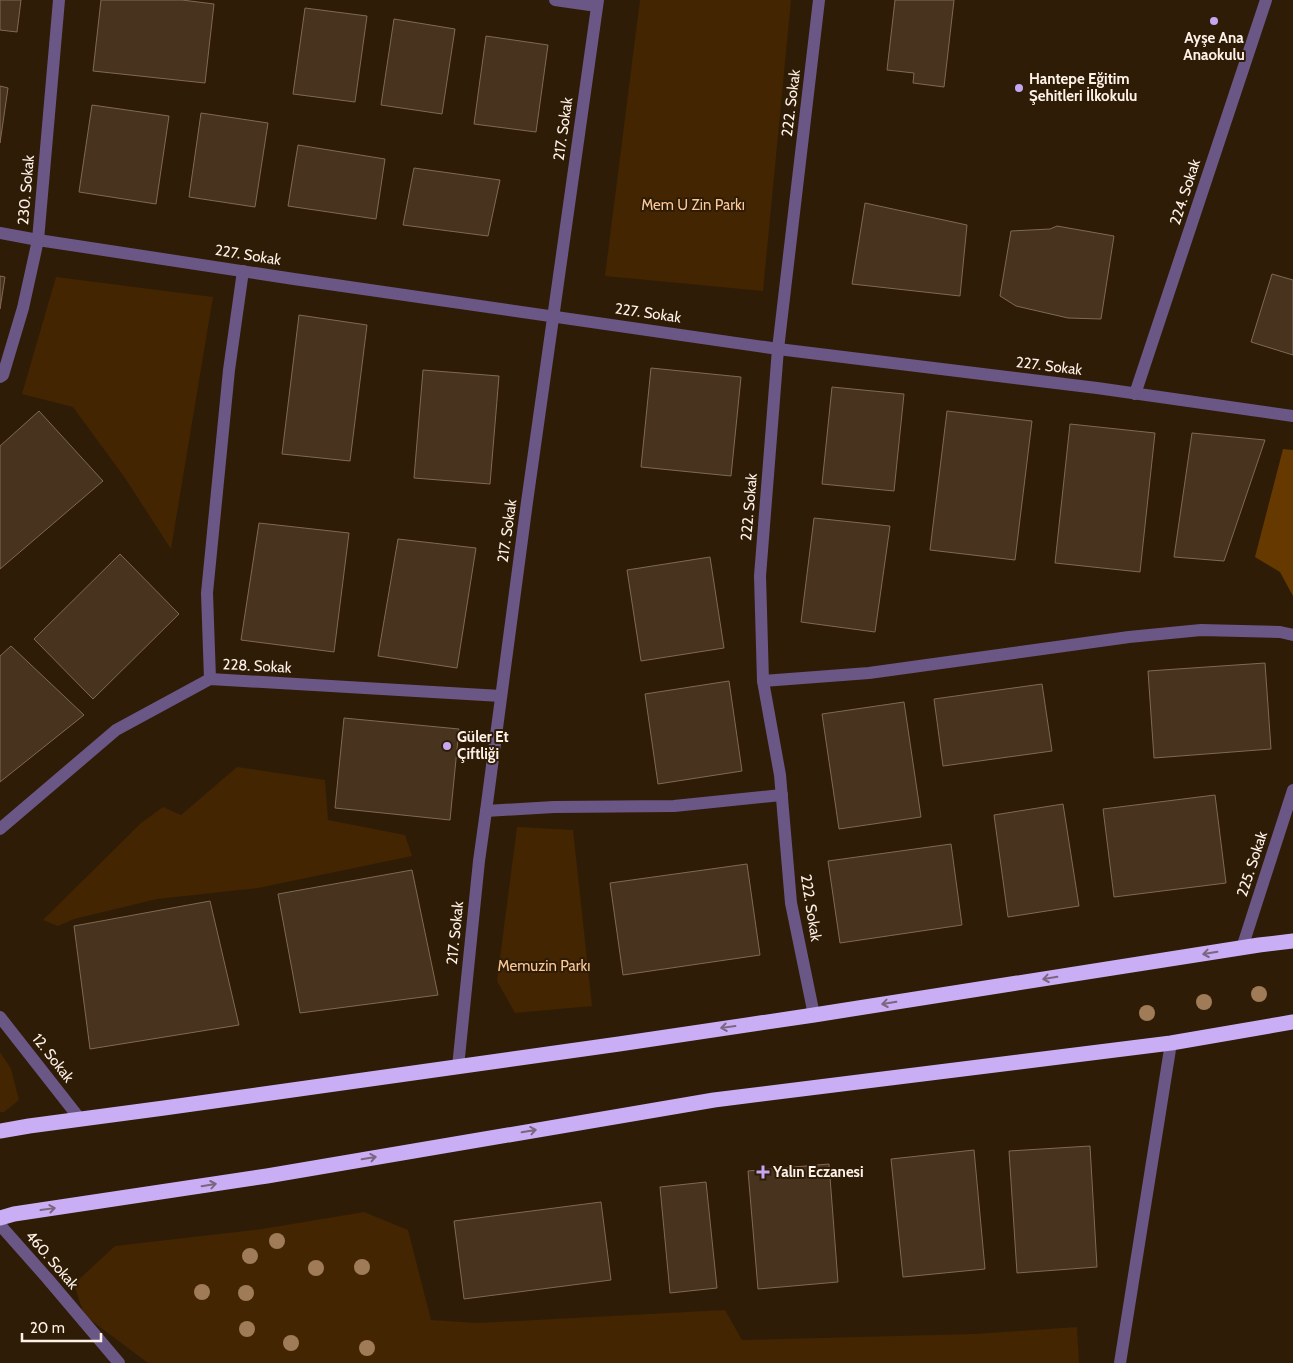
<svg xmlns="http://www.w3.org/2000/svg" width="1293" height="1363" viewBox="0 0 1293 1363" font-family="Cabin,sans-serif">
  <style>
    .green { fill: #432502 }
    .forest { fill: #653900 }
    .building { fill: #48331e; stroke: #816953 }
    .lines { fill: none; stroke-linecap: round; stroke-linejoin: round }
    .street { stroke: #6a5786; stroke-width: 12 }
    .highway { stroke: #caaef5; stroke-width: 15 }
    .tree { fill: #9f7b57 }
    .oneway { stroke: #7c657e }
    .poi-dot { fill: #c5a7f1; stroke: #2f1c07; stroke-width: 2 }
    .labels { text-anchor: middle; stroke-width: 4; stroke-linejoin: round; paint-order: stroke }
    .poi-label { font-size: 15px; font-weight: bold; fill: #fef2e8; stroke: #2f1c07; text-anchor: start }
    .street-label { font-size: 15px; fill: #fef2e8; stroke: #2f1c07 }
    .park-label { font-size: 15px; fill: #fbc999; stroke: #2f1c07 }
  </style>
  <rect width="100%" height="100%" fill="#2f1c07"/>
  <g class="green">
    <polygon points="640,0 791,0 763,291 605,276"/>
    <polygon points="56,277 213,297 171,549 125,478 73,407 22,394"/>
    <polygon points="237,767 325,780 328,820 405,835 412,856 258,888 157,899 74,919 58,926 43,920 141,823 163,807 181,815"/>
    <polygon points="517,827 573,830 592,1006 515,1013 497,981"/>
    <polygon points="0,1052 11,1069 19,1100 4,1112 0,1112"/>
    <polygon points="364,1212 408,1230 431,1320 478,1323 725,1310 742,1340 975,1334 1077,1327 1079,1363 148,1363 84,1315 74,1284 115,1246 262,1229"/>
  </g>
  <polygon class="forest" points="1283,449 1293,450 1293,596 1280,572 1255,557"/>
  <g class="building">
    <polygon points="0,0 21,0 17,32 0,30"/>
    <polygon points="101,0 182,0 214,4 205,83 93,71"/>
    <polygon points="895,0 954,0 944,87 913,83 914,73 887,70"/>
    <polygon points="305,8 367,16 355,102 293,94"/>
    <polygon points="394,19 455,29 442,114 381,105"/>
    <polygon points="486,36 548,45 536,132 474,124"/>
    <polygon points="0,86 8,88 0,143"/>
    <polygon points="92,105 169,116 156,204 79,192"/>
    <polygon points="201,113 268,123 255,207 189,197"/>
    <polygon points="298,145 385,159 376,219 288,206"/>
    <polygon points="414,168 500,180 488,236 403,225"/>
    <polygon points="865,203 967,225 960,296 852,284"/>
    <polygon points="1057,226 1114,236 1101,319 1068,318 1016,306 1000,296 1011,231 1050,229"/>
    <polygon points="1272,274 1293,280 1293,355 1251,342"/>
    <polygon points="0,276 5,277 0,309"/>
    <polygon points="299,315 367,325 350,461 282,454"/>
    <polygon points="651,368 741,377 731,476 641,467"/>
    <polygon points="423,370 499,376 490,484 414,478"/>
    <polygon points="832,387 904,394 894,491 822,484"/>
    <polygon points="39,411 103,481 0,569 0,446"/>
    <polygon points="947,411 1032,421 1015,560 930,550"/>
    <polygon points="1070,424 1155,433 1140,572 1055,563"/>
    <polygon points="1192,433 1265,440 1224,561 1174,557"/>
    <polygon points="814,518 890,526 875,632 801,622"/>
    <polygon points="259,523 349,533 334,652 241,640"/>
    <polygon points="398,539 476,548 457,668 378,656"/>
    <polygon points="120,554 179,614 93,699 34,639"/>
    <polygon points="710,557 724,648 641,661 627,570"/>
    <polygon points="11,646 84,715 0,782 0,656"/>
    <polygon points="1265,663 1271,749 1154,758 1148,671"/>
    <polygon points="729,681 742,771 658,784 645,694"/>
    <polygon points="1042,684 1052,751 943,766 934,699"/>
    <polygon points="904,702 921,817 839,829 822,714"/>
    <polygon points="344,718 459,729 450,820 335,808"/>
    <polygon points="1215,795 1226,883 1114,897 1103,809"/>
    <polygon points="1063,804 1079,906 1008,917 994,815"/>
    <polygon points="951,844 962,925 840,943 828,861"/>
    <polygon points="747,864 760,955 623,975 610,883"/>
    <polygon points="412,870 438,995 300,1013 278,894"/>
    <polygon points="210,901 239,1025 90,1049 74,926"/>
    <polygon points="1090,1146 1097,1267 1017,1273 1009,1151"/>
    <polygon points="974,1150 985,1269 903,1277 891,1159"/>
    <polygon points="829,1164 838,1282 758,1289 748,1171"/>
    <polygon points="706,1182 717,1288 670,1293 660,1187"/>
    <polygon points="601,1202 611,1280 464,1299 454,1221"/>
  </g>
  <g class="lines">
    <g class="street">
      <polyline points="555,0 597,6"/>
      <polyline points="0,233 38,240 294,279 778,349 1097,388 1293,416"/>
      <polyline points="0,377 3,375 23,308 38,240 59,0"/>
      <polyline points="1135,394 1266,0"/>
      <polyline points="210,679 207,593 229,370 243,271"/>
      <polyline points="763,681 869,673 1129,637 1201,630 1280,632 1293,635"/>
      <polyline points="486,811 554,807 674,806 782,795"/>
      <polyline points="0,829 116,730 210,679 501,696"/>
      <polyline points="1242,948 1293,790"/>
      <polyline points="814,1015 791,903 780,775 763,681 760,576 778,349 819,0"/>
      <polyline points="0,1017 80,1119"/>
      <polyline points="458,1067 479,861 486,811 527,502 598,0"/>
      <polyline points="0,1225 47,1278 119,1363"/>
      <polyline points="1120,1363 1171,1043"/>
    </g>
    <g class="highway">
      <polyline points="0,1131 29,1126 164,1108 619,1044 814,1015 1259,945 1293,941"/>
      <polyline points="0,1218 14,1214 267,1176 714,1100 1171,1043 1293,1022"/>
    </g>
  </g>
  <g class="tree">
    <circle cx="1259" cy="994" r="8"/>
    <circle cx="1204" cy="1002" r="8"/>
    <circle cx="1147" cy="1013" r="8"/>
    <circle cx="277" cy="1241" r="8"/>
    <circle cx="250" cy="1256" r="8"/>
    <circle cx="362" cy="1267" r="8"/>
    <circle cx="316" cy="1268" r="8"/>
    <circle cx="202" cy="1292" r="8"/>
    <circle cx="246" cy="1293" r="8"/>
    <circle cx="247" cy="1329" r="8"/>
    <circle cx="291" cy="1343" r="8"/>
    <circle cx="367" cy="1348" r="8"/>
  </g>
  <defs><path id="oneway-shaft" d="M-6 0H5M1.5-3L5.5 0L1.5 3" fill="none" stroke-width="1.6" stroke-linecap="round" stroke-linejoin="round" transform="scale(1.25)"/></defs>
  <g class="oneway">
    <use href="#oneway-shaft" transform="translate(1210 953) rotate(171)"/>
    <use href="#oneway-shaft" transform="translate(1050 978) rotate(171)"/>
    <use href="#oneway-shaft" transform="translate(889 1003) rotate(171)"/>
    <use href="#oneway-shaft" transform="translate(728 1027) rotate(172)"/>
    <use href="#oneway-shaft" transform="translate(529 1131) rotate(-10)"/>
    <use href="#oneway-shaft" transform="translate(369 1158) rotate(-10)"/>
    <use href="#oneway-shaft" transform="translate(209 1185) rotate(-9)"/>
    <use href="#oneway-shaft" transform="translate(48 1209) rotate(-8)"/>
  </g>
  <g class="poi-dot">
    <circle cx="1214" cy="21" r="5"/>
    <circle cx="1019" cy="88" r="5"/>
    <circle cx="447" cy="746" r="5"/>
    <path d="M760.5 1164.5h5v5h5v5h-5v5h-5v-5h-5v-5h5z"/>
  </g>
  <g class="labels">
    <g class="poi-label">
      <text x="1214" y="43" text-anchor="middle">Ayşe Ana<tspan x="1214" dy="17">Anaokulu</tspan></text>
      <text x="1029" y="84">Hantepe Eğitim<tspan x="1029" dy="17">Şehitleri İlkokulu</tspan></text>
      <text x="457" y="742">Güler Et<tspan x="457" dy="17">Çiftliği</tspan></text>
      <text x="773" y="1177">Yalın Eczanesi</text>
    </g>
    <g class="street-label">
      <text transform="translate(791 103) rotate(-83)" y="5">222. Sokak</text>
      <text transform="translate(563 129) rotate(-82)" y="5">217. Sokak</text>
      <text transform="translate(26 190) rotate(-85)" y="5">230. Sokak</text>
      <text transform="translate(1185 192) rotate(-72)" y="5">224. Sokak</text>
      <text transform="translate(248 255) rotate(9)" y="5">227. Sokak</text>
      <text transform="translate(648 313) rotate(8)" y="5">227. Sokak</text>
      <text transform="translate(1049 366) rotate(7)" y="5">227. Sokak</text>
      <text transform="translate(749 507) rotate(-85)" y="5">222. Sokak</text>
      <text transform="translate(507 531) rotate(-82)" y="5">217. Sokak</text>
      <text transform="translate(257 666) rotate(3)" y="5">228. Sokak</text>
      <text transform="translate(1252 864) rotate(-72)" y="5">225. Sokak</text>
      <text transform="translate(811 908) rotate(81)" y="5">222. Sokak</text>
      <text transform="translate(455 933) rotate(-84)" y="5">217. Sokak</text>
      <text transform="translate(53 1058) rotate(52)" y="5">12. Sokak</text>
      <text transform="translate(52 1260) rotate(49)" y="5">460. Sokak</text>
    </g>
    <g class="park-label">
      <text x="693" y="210">Mem U Zin Parkı</text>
      <text x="544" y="971">Memuzin Parkı</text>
    </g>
  </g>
  <path d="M22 1333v8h79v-8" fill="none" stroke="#fef2e8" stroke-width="2.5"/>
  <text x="30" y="1333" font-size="15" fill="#fef2e8" stroke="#2f1c07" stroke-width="4" paint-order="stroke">20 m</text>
</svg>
